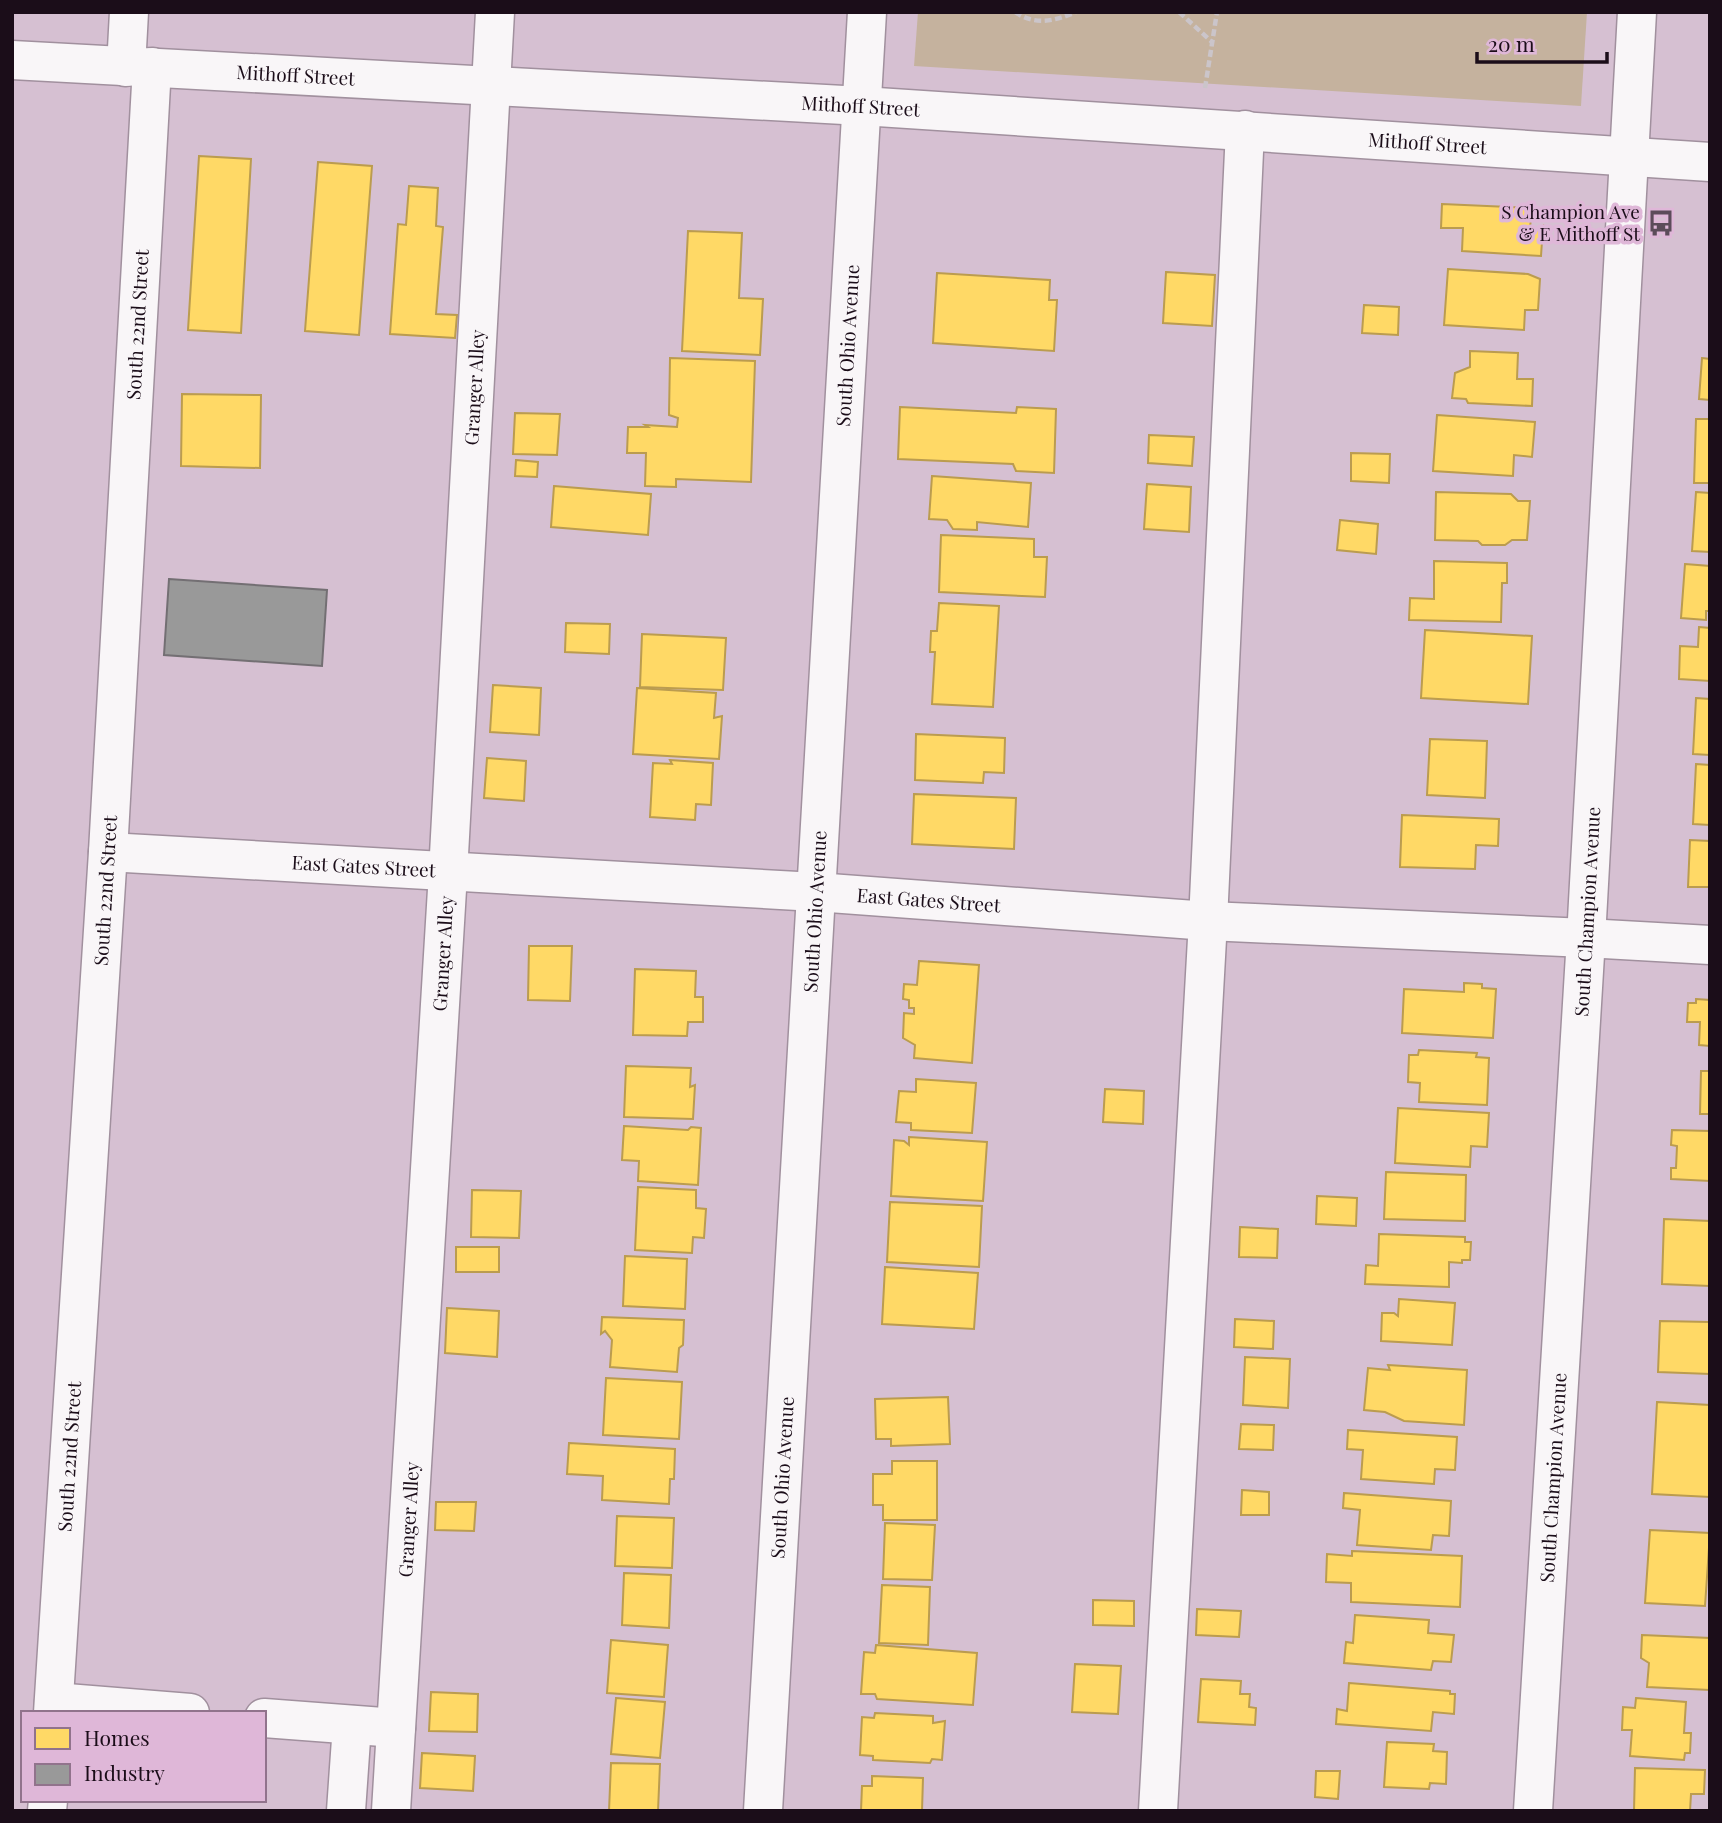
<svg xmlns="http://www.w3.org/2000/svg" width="1722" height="1823" viewBox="0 0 1722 1823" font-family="'Playfair Display',serif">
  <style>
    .green { fill: #c5b29e }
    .homes { fill: #ffd966; stroke: #bb9c4f; stroke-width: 2 }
    .industry { fill: #999; stroke: #736f73; stroke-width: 2 }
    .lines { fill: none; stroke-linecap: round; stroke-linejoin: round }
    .minor-casing { stroke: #a1909e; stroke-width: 41 }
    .path { stroke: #cbc5ca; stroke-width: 4.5; stroke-dasharray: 7 3.5; stroke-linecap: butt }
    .minor { stroke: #f9f6f8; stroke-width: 38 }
    .labels { text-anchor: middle; stroke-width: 7; stroke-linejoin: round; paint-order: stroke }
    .street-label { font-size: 19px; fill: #1b0d19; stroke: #dfb7d8 }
    .poi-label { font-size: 19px; fill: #1b0d19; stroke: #dfb7d8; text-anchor: end }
  </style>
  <rect width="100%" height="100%" fill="#d6c0d2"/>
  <polygon class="green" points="918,12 1587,12 1581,106 914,66"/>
  <g class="homes">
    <polygon points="199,156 251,159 241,333 188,330"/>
    <polygon points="318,162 372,166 359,335 305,331"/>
    <polygon points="409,186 438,188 436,226 443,227 436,314 457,315 455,338 390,334 398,224 406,225"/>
    <polygon points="1442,204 1531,208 1530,235 1543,226 1541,256 1462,251 1463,228 1441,228"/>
    <polygon points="688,231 742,233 739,298 763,299 760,355 682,351"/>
    <polygon points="1448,269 1528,274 1540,279 1538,310 1525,310 1524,330 1444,325"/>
    <polygon points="1166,272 1215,275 1212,326 1163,323"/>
    <polygon points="937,273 1050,280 1049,300 1057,300 1054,351 933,343"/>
    <polygon points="1364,305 1399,307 1398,335 1362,333"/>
    <polygon points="1470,351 1518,353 1517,379 1533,379 1532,406 1468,403 1466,399 1452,398 1455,373 1470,367"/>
    <polygon points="670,358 755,361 751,482 676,479 676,487 645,486 646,453 627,453 628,427 648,427 645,425 677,427 678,418 669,415"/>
    <polygon points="1702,358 1710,359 1710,400 1699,399"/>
    <polygon points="182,394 261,395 260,468 181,466"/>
    <polygon points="900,407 1016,413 1017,407 1056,409 1054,473 1016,471 1013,464 898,459"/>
    <polygon points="515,413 560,414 557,455 513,454"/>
    <polygon points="1437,415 1535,422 1532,457 1514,455 1513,476 1433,471"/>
    <polygon points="1696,419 1710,419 1710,483 1694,483"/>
    <polygon points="1149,435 1194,437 1192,466 1148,463"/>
    <polygon points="1351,453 1390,454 1389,483 1351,481"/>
    <polygon points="516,460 538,462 537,477 515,476"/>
    <polygon points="932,476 1031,483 1028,527 977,522 977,530 953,529 947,520 929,519"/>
    <polygon points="1147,484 1191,487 1189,532 1144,529"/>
    <polygon points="554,486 651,494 648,535 551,527"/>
    <polygon points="1436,492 1511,494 1518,501 1530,501 1527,540 1512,540 1505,545 1482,545 1478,541 1435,540"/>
    <polygon points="1696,492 1710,493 1710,552 1692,551"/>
    <polygon points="1340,520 1378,524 1376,554 1337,550"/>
    <polygon points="941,535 1034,539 1034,557 1047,557 1045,597 939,592"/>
    <polygon points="1434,561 1507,563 1507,583 1502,583 1501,622 1409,620 1410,598 1434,599"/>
    <polygon points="1685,564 1710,566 1710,611 1706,611 1706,620 1681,618"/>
    <polygon points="939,603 999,606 993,707 932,704 935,652 930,652 931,631 937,631"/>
    <polygon points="566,623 610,624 609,654 565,652"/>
    <polygon points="1699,627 1710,628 1710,681 1679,679 1680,646 1698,647"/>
    <polygon points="1425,630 1532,636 1528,704 1421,698"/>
    <polygon points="642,634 726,638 723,690 640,687"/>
    <polygon points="493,685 541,688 539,735 490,732"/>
    <polygon points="637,688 716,693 714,718 722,716 719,759 633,754"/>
    <polygon points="1696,698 1710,699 1710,755 1693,754"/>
    <polygon points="916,734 1005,738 1004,773 984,772 983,783 915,780"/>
    <polygon points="1430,739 1487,741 1485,798 1427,795"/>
    <polygon points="487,758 526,761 524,801 484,798"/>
    <polygon points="670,760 713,763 711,805 696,804 695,820 650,817 653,763 672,764"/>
    <polygon points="1696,764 1710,765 1710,825 1693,824"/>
    <polygon points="914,794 1016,798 1014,849 912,844"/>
    <polygon points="1402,815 1499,819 1498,846 1476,845 1475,869 1400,867"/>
    <polygon points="1690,840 1710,841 1710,887 1688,887"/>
    <polygon points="529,946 572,946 570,1001 528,1000"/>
    <polygon points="919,961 979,965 972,1063 914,1058 915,1045 903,1038 904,1013 914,1014 914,1008 909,1008 909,1000 903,999 904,984 917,985"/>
    <polygon points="635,969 696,971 695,997 703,997 703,1022 688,1022 687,1036 633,1035"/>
    <polygon points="1464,983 1482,984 1482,988 1496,989 1493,1038 1402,1033 1404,989 1464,992"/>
    <polygon points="1696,999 1710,1000 1710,1046 1699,1045 1700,1022 1687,1022 1688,1003 1696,1003"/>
    <polygon points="1419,1050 1477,1053 1476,1057 1489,1058 1487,1105 1419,1102 1420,1083 1408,1082 1409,1055 1418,1055"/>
    <polygon points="626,1066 691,1068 690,1087 695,1085 693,1119 624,1117"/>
    <polygon points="1701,1071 1710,1071 1710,1114 1700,1114"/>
    <polygon points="916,1079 976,1083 972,1133 911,1130 911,1123 896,1122 899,1091 916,1092"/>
    <polygon points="1105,1089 1144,1091 1143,1124 1103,1122"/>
    <polygon points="1398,1108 1489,1113 1487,1147 1471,1146 1470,1167 1395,1163"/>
    <polygon points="624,1126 688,1130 691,1127 701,1128 698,1185 638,1181 639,1161 622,1160"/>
    <polygon points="1672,1130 1710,1131 1710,1181 1671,1179 1671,1168 1676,1168 1677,1146 1671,1145"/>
    <polygon points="909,1137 987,1142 983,1201 891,1196 894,1140 904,1141 909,1145"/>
    <polygon points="1386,1172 1466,1175 1465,1221 1384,1219"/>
    <polygon points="638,1187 696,1190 696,1208 706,1209 704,1238 693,1237 692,1253 635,1250"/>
    <polygon points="472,1190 521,1191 519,1238 471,1237"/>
    <polygon points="1317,1196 1357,1198 1356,1226 1316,1224"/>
    <polygon points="890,1202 982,1206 979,1267 887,1262"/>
    <polygon points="1664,1219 1710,1221 1710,1286 1662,1284"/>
    <polygon points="1240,1227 1278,1229 1277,1258 1239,1257"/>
    <polygon points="1379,1234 1465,1237 1465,1242 1471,1242 1470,1260 1462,1260 1462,1263 1449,1262 1449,1287 1365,1284 1366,1265 1378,1266"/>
    <rect x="456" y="1247" width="43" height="25"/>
    <polygon points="625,1256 687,1259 685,1309 623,1306"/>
    <polygon points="885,1267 978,1273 974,1329 882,1324"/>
    <polygon points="1399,1299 1455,1303 1452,1345 1381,1341 1382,1313 1394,1313 1398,1316"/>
    <polygon points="447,1308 499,1311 497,1357 445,1353"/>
    <polygon points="602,1317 684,1320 683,1345 679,1348 677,1372 610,1367 612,1340 605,1331 601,1334"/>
    <polygon points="1235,1319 1274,1321 1273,1349 1234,1347"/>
    <polygon points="1660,1321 1710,1322 1710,1374 1658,1372"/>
    <polygon points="1245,1357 1290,1359 1288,1408 1243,1405"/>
    <polygon points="1388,1365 1467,1370 1464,1425 1404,1421 1385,1412 1364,1410 1368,1368 1390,1370"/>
    <polygon points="606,1378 682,1382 679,1439 603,1435"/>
    <polygon points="948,1397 950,1444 891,1446 891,1439 876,1439 875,1399"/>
    <polygon points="1657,1402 1710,1405 1710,1497 1652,1494"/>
    <polygon points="1241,1424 1274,1425 1273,1450 1239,1449"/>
    <polygon points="1348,1430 1457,1437 1455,1470 1435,1469 1434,1484 1361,1479 1363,1450 1347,1449"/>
    <polygon points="569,1443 675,1449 674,1479 670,1479 669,1504 602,1500 603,1476 567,1474"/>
    <polygon points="892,1461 937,1461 937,1520 883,1520 883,1505 873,1505 873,1474 892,1474"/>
    <polygon points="1242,1490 1269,1492 1269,1515 1241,1515"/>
    <polygon points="1344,1493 1451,1501 1449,1536 1433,1535 1431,1550 1357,1545 1360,1510 1343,1508"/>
    <polygon points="436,1502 476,1502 474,1531 435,1530"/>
    <polygon points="617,1516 674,1518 672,1568 615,1566"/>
    <polygon points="885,1523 935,1525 932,1580 883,1579"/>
    <polygon points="1650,1530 1710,1533 1705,1606 1645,1603"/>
    <polygon points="1352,1551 1462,1556 1460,1607 1351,1602 1351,1583 1326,1582 1327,1554 1352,1556"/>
    <polygon points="624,1573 671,1575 669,1628 622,1625"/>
    <polygon points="882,1585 930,1587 928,1645 879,1643"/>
    <polygon points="1093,1600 1134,1601 1134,1626 1093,1625"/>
    <polygon points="1197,1609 1241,1611 1239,1637 1196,1635"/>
    <polygon points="1355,1615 1429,1620 1428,1633 1454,1635 1451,1662 1433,1661 1431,1670 1344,1663 1346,1642 1353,1643"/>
    <polygon points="1642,1635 1710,1638 1710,1690 1647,1687 1649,1663 1641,1658"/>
    <polygon points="611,1640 668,1645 664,1697 607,1693"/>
    <polygon points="876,1645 977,1653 973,1705 877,1699 875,1694 861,1694 864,1652 875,1653"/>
    <polygon points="1075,1664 1121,1666 1118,1714 1072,1712"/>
    <polygon points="1201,1679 1241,1681 1240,1694 1250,1694 1249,1707 1256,1708 1255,1725 1198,1722"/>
    <polygon points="1349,1683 1450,1691 1450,1694 1455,1694 1454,1714 1433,1712 1431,1731 1336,1724 1337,1709 1347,1711"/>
    <polygon points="431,1692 478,1694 477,1732 429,1731"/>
    <polygon points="616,1698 665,1702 660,1758 611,1754"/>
    <polygon points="1636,1698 1686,1702 1684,1733 1691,1733 1690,1753 1685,1753 1684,1760 1630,1756 1632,1730 1622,1730 1623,1707 1635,1708"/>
    <polygon points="875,1713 933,1716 933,1723 945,1721 942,1760 932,1759 930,1763 873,1760 873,1756 860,1755 862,1717 874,1718"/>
    <polygon points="1387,1742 1434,1744 1433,1751 1447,1752 1446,1784 1430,1783 1429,1789 1384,1787"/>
    <polygon points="422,1753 475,1756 473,1791 420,1788"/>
    <polygon points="611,1763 660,1764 658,1811 609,1811"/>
    <polygon points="1635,1768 1705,1770 1704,1794 1691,1794 1690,1811 1634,1811"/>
    <polygon points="1316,1771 1340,1771 1338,1799 1315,1797"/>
    <polygon points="872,1776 923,1778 922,1811 861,1811 862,1786 872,1786"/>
  </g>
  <polygon class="industry" points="169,579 327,590 322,666 164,655"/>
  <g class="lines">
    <g class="minor-casing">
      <g id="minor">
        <path id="s1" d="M12 60 862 106 1710 162"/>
        <polyline points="126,67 129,12"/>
        <path id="s2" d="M108 852 816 892 1208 921 1586 938 1710 945"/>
        <polyline points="54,1702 190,1713"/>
        <path id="s3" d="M53 1713 108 852 152 67"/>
        <polyline points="264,1718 396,1728"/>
        <polyline points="47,1811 48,1800"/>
        <polyline points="346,1811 352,1725"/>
        <path id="s4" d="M391 1811 448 873 495 12"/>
        <path id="s5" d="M763 1811 867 12"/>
        <polyline points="1158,1811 1208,921 1245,130"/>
        <path id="s6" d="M1533 1811 1586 938 1637 12"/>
      </g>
    </g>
    <g class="path">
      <path d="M1015 12C1035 26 1055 21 1076 12"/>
      <polyline points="1179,12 1212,42"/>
      <polyline points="1205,88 1217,12"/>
    </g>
    <use href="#minor" class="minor"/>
  </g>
  <defs>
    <g id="bus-bare" transform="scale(2.1)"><path d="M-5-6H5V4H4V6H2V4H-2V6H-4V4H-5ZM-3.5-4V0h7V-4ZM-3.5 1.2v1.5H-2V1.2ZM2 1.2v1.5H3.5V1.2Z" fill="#5c4c5a" stroke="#dfb7d8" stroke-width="2.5" paint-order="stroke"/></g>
  </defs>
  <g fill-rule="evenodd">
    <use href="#bus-bare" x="1661" y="223"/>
  </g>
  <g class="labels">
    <g class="street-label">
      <text dy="7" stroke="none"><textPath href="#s1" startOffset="284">Mithoff Street</textPath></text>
      <text dy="7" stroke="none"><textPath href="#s1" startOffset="850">Mithoff Street</textPath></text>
      <text dy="7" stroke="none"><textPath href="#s1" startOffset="1418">Mithoff Street</textPath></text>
      <text dy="7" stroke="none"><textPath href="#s3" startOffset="1391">South 22nd Street</textPath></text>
      <text dy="7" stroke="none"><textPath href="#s5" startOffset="1468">South Ohio Avenue</textPath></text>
      <text dy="7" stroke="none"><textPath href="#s4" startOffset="1426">Granger Alley</textPath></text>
      <text dy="7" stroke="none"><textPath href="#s2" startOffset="256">East Gates Street</textPath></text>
      <text dy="7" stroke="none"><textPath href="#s3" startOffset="824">South 22nd Street</textPath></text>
      <text dy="7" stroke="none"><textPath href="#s2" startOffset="822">East Gates Street</textPath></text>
      <text dy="7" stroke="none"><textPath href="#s5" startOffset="901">South Ohio Avenue</textPath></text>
      <text dy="7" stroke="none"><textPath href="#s6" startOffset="901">South Champion Avenue</textPath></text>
      <text dy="7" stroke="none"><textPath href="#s4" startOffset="859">Granger Alley</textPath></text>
      <text dy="7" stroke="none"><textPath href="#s3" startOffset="257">South 22nd Street</textPath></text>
      <text dy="7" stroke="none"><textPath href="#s5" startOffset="334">South Ohio Avenue</textPath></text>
      <text dy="7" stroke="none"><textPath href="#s6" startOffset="334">South Champion Avenue</textPath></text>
      <text dy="7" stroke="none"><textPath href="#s4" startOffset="292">Granger Alley</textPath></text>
    </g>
    <g class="poi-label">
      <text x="1640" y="219">S Champion Ave<tspan x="1640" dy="22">&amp; E Mithoff St</tspan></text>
    </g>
  </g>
  <rect width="1722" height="1823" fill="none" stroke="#1b0d19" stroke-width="28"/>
  <rect x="21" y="1711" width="245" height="91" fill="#dfb7d8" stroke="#91738c" stroke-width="2"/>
  <rect x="35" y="1728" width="35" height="21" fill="#ffd966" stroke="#91738c" stroke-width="2"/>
  <text x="84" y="1746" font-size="21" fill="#1b0d19">Homes</text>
  <rect x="35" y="1764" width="35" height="21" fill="#999999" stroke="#91738c" stroke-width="2"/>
  <text x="84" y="1781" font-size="21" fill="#1b0d19">Industry</text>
  <path d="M1477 52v10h130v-10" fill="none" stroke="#1b0d19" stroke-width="3.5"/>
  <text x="1488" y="52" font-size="21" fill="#1b0d19" stroke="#dfb7d8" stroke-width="5" paint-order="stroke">20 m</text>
</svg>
